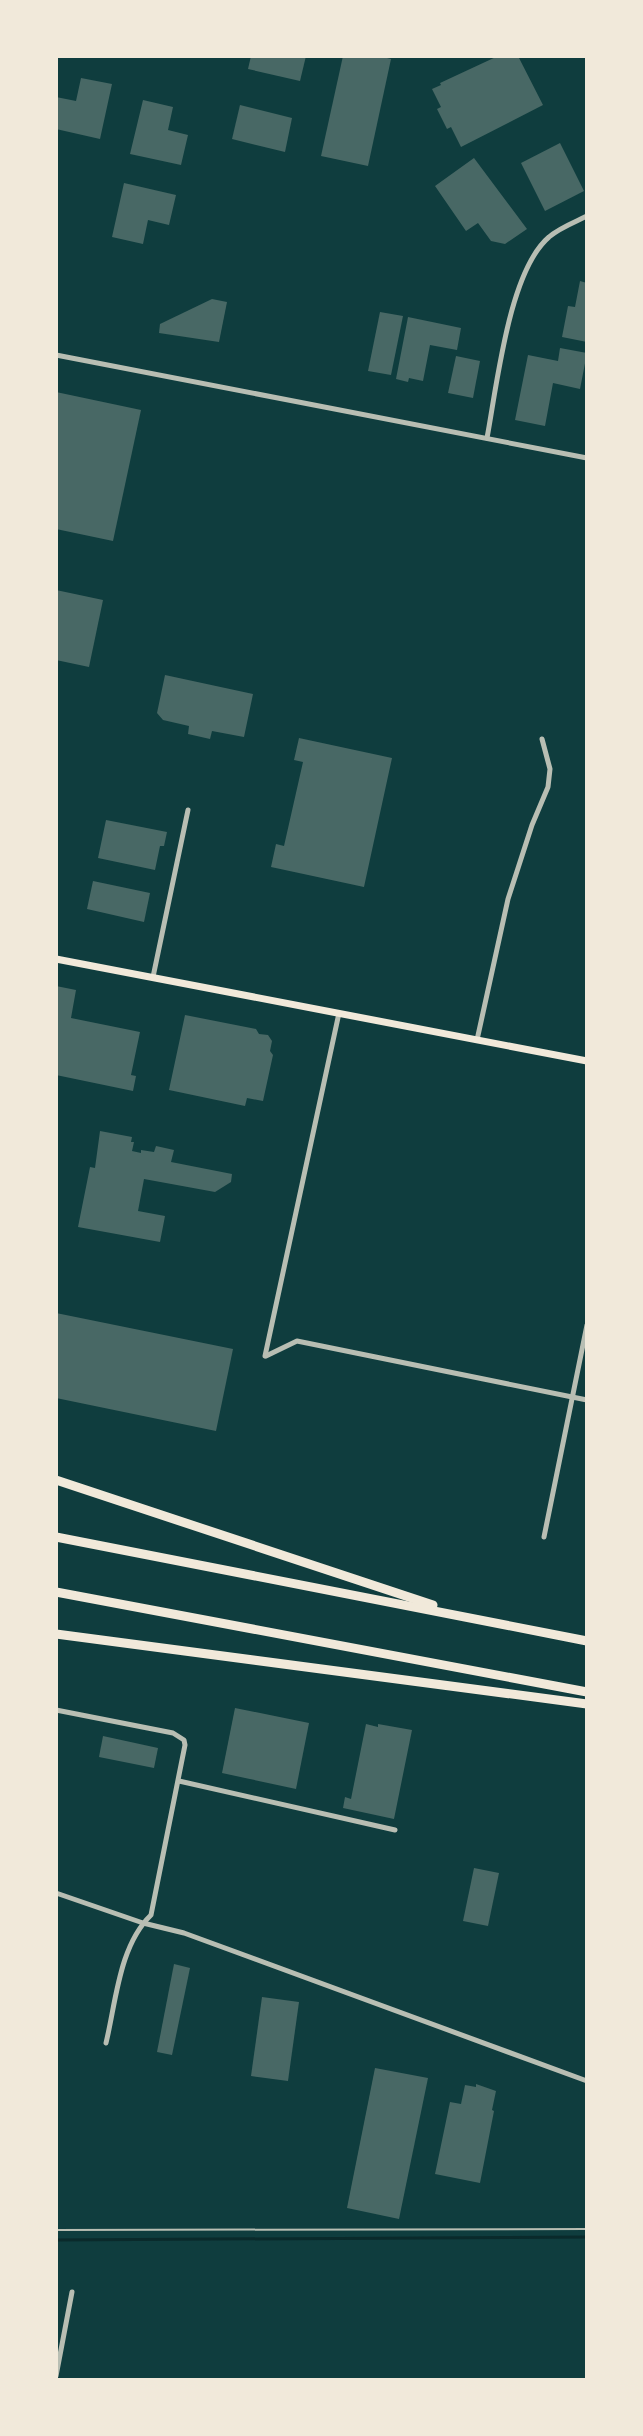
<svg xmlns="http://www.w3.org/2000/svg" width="643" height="2436" viewBox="0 0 643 2436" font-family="'DM Sans',sans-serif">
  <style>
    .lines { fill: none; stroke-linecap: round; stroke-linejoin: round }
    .stream { stroke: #0a2a2b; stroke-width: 3 }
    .building { fill: #486865 }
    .service { stroke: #b8beb3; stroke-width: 2 }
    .minor { stroke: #b8beb3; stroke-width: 5 }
    .secondary { stroke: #f1e9da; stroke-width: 7 }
    .motorway { stroke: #f1e9da; stroke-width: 9 }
  </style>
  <rect width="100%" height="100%" fill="#0f3d3e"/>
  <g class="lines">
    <polyline class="stream" points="56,2240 587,2237"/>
  </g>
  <g class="building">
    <polygon points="251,56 306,56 300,81 248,69"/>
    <polygon points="343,56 379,56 391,59 368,166 321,156"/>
    <polygon points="498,56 518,56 543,105 461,147 451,127 447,129 437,109 441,107 432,89 441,85 440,83"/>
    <polygon points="81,78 112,84 100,139 56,129 56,97 76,101"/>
    <polygon points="143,100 173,107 168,130 188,135 181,165 130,154"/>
    <polygon points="240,105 292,118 285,152 232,139"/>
    <polygon points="560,143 584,191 545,211 521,163"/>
    <polygon points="474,158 527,229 505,244 491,241 478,223 466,231 435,186"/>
    <polygon points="124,183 176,195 169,225 148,220 143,244 112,237"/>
    <polygon points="580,281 587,283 587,342 562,337 568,306 575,307"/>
    <polygon points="212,299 227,302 219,342 159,333 160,324"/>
    <polygon points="380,312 403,316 391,375 368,371"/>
    <polygon points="408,317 461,328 457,350 430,345 423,381 409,378 408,382 396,379"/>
    <polygon points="560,348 587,353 580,389 553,383 545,426 515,420 528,355 558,361"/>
    <polygon points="456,356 480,361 473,398 448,393"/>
    <polygon points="56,392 141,410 113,541 56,529"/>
    <polygon points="56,590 103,600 89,667 56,660"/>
    <polygon points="165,675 253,694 244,737 212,731 210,739 188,734 189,726 163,720 157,713"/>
    <polygon points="299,738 392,758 364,887 271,867 276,844 284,846 303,762 294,760"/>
    <polygon points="106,820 167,832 164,846 160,846 155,870 98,858"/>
    <polygon points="93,881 150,893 144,922 87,909"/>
    <polygon points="56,986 76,990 71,1018 140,1032 131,1075 136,1076 133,1091 56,1075"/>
    <polygon points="185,1015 256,1029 259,1034 268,1035 272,1041 270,1051 273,1055 263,1101 247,1098 245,1106 169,1090"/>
    <polygon points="100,1131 132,1137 131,1142 134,1142 132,1151 141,1153 141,1150 154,1152 156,1146 174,1150 171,1162 232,1174 231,1182 215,1192 144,1179 138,1211 165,1216 160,1242 78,1227 90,1167 95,1168"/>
    <polygon points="56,1313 233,1349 216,1431 56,1398"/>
    <polygon points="235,1708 309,1723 296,1789 222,1773"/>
    <polygon points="366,1724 378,1727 378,1724 412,1730 394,1819 343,1808 345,1797 351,1799"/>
    <polygon points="103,1736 158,1748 154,1768 99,1757"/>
    <polygon points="474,1868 499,1873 488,1926 463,1921"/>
    <polygon points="174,1964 190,1968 172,2055 157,2052"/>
    <polygon points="262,1997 299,2002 288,2081 251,2076"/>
    <polygon points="375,2068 428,2078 399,2219 347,2208"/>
    <polygon points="476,2084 496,2091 492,2110 494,2111 480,2183 435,2174 450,2102 461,2104 465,2085 476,2087"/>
  </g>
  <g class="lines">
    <polyline class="service" points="56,2230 587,2229"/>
    <g class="minor">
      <polyline points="56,355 587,458"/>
      <path d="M487 438C497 385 509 271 549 237 559 228 575 222 587 216"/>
      <polyline points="153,977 188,810"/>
      <polyline points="477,1040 508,899 532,825 548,787 550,769 542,739"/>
      <polyline points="265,1356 339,1013"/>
      <polyline points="266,1356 297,1341 587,1400"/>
      <polyline points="544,1537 587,1325"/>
      <path d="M56 1710 173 1733 184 1740 185 1745 151 1915C119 1946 116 2002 106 2043"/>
      <polyline points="179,1781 395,1830"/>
      <polyline points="56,1893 143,1923 184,1933 587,2081"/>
      <polyline points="56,2376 72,2292"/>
    </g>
    <polyline class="secondary" points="56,959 587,1061"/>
    <g class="motorway">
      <polyline points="56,1480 433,1605"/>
      <polyline points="56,1537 587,1641"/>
      <polyline points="56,1592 587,1692"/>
      <polyline points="56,1634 587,1704"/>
    </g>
  </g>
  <rect width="643" height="2436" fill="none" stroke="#f1e9da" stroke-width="116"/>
</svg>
